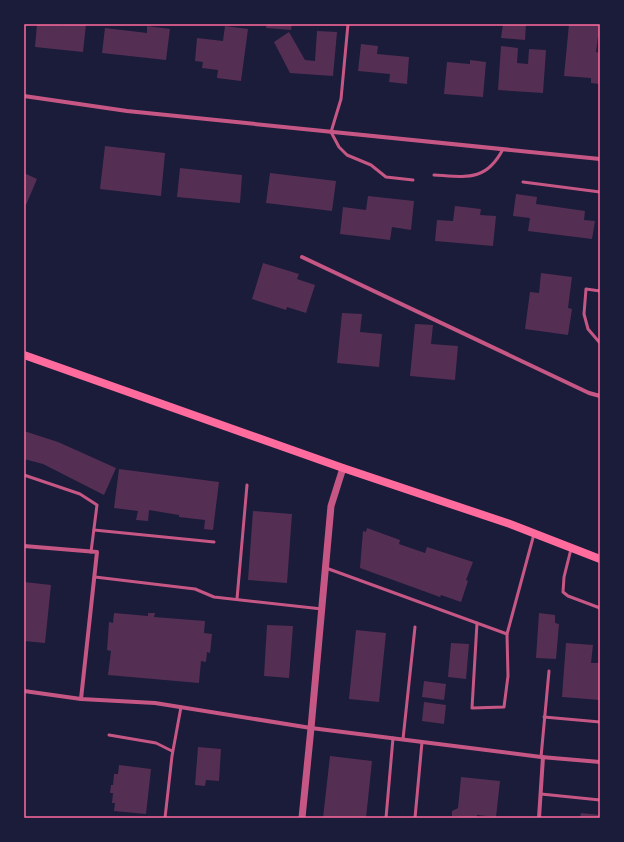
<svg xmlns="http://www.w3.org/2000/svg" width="624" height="842" viewBox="0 0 624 842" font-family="Barlow,sans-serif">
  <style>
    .building { fill: #542f53 }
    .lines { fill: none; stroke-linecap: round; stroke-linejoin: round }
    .service { stroke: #c65784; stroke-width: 3 }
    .minor { stroke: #c65784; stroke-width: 4 }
    .tertiary { stroke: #c65784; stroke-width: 7 }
    .secondary { stroke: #ff6b9d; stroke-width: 8 }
    .neatline { fill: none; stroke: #ff6b9d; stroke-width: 1.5 }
  </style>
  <rect width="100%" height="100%" fill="#1b1b3a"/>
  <g class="building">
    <polygon points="37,24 54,24 63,26 63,24 86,24 83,52 35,47"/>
    <polygon points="267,24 292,24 291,30 266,28"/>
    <polygon points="503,24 526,24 525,40 501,38"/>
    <polygon points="569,24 600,24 600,37 598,37 596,52 600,53 600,84 591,83 591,78 564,76"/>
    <polygon points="147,26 170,29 166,60 102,53 105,28 147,33"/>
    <polygon points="225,26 248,29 241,81 217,78 218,70 202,68 203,62 195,61 197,38 223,41"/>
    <polygon points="317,31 337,32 333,76 290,73 274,42 289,32 305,60 315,61"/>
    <polygon points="361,44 378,46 377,54 409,57 407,84 389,82 390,74 358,71"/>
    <polygon points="501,46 518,48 517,63 528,64 529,49 546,50 543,93 498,90"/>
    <polygon points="470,60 486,62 483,97 444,94 447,62 470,64"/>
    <polygon points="105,146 165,153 161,196 100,189"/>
    <polygon points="180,168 242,175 240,203 177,197"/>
    <polygon points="24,173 37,179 26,205 24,203"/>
    <polygon points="270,173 336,181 332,211 266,203"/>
    <polygon points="516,194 537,197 536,204 585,211 584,220 595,221 592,239 528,231 530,218 513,216"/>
    <polygon points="368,196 414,201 411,230 392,227 390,240 340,234 343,207 366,210"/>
    <polygon points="455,206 481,209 480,215 496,216 493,246 435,241 437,220 453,221"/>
    <polygon points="263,263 299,274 297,279 315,285 306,313 287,307 286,310 252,299"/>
    <polygon points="541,273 572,277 568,308 572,309 568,335 525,329 530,292 539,293"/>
    <polygon points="342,313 362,314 360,332 382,334 379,367 337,363"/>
    <polygon points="415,324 433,325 431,344 458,346 455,380 410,376"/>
    <polygon points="24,431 58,442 116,468 104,495 43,464 24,459"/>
    <polygon points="119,469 219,482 213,530 204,529 205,520 179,517 179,515 149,510 148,521 136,520 138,511 114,508"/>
    <polygon points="253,511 292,514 287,583 248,580"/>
    <polygon points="367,528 400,540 399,544 425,553 427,547 473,562 466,580 468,581 461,602 441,595 440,597 360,568 363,531 366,532"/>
    <polygon points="24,582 51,585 45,643 24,641"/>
    <polygon points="114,613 148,616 148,613 155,613 154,617 205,621 204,633 212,634 210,653 207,652 206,662 201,661 199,683 108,675 111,651 107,650 109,622 113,623"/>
    <polygon points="539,613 555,615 555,623 559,624 556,659 536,658"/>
    <polygon points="267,625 293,626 289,678 264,676"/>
    <polygon points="356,630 386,633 379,702 349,699"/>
    <polygon points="451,643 469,644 466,679 448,677"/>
    <polygon points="566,643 593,645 591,663 600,663 600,700 562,697"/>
    <polygon points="424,681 446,684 444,700 422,697"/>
    <polygon points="424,702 446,705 444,724 422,721"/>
    <polygon points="198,747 221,749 219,781 206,780 205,786 195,785"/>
    <polygon points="330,756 372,761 366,818 323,818"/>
    <polygon points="119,765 151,769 146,814 114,811 115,803 112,803 113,793 110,793 111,785 113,785 114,774 118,774"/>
    <polygon points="461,777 500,781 496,817 477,815 477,818 452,816 452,811 458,808"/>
    <polygon points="581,813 600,815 600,818 580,818"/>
  </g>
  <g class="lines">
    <g class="service">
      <polyline points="348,24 341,99 331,132 339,147 347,155 371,165 386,177 413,180"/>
      <path d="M434 175C466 177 486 182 503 149"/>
      <polyline points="523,182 600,192"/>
      <polyline points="600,291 586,289 584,314 588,329 600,343"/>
      <polyline points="24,475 80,494 97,505 91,552"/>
      <polyline points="94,530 214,542"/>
      <polyline points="571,549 564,577 563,592 568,596 600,608"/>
      <polyline points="326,568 507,634 534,534"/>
      <polyline points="95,577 195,589 214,597 322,609"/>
      <polyline points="237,599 247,485"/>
      <polyline points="477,623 472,708 504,707 508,676 507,634"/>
      <polyline points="544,717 600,722"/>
      <polyline points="109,735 156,743 172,751"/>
      <polyline points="403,739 415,627"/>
      <polyline points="541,757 549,671"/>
      <polyline points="541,794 600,800"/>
      <polyline points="165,818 172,756 181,707"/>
      <polyline points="386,818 393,738"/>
      <polyline points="415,818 422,742"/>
    </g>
    <g class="minor">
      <polyline points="24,96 127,111 600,159"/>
      <polyline points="302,257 589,393 600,396"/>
      <polyline points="24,546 97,552 81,699"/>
      <polyline points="24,691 81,699 155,703 311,728 541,757 600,762"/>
      <polyline points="539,818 543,757"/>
    </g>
    <polyline class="tertiary" points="302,818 311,728 331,506 343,468"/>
    <polyline class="secondary" points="24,355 343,468 510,524 600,559"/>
  </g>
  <rect width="624" height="842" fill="none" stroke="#1b1b3a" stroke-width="50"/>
  <rect x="25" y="25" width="574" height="792" class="neatline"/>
</svg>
